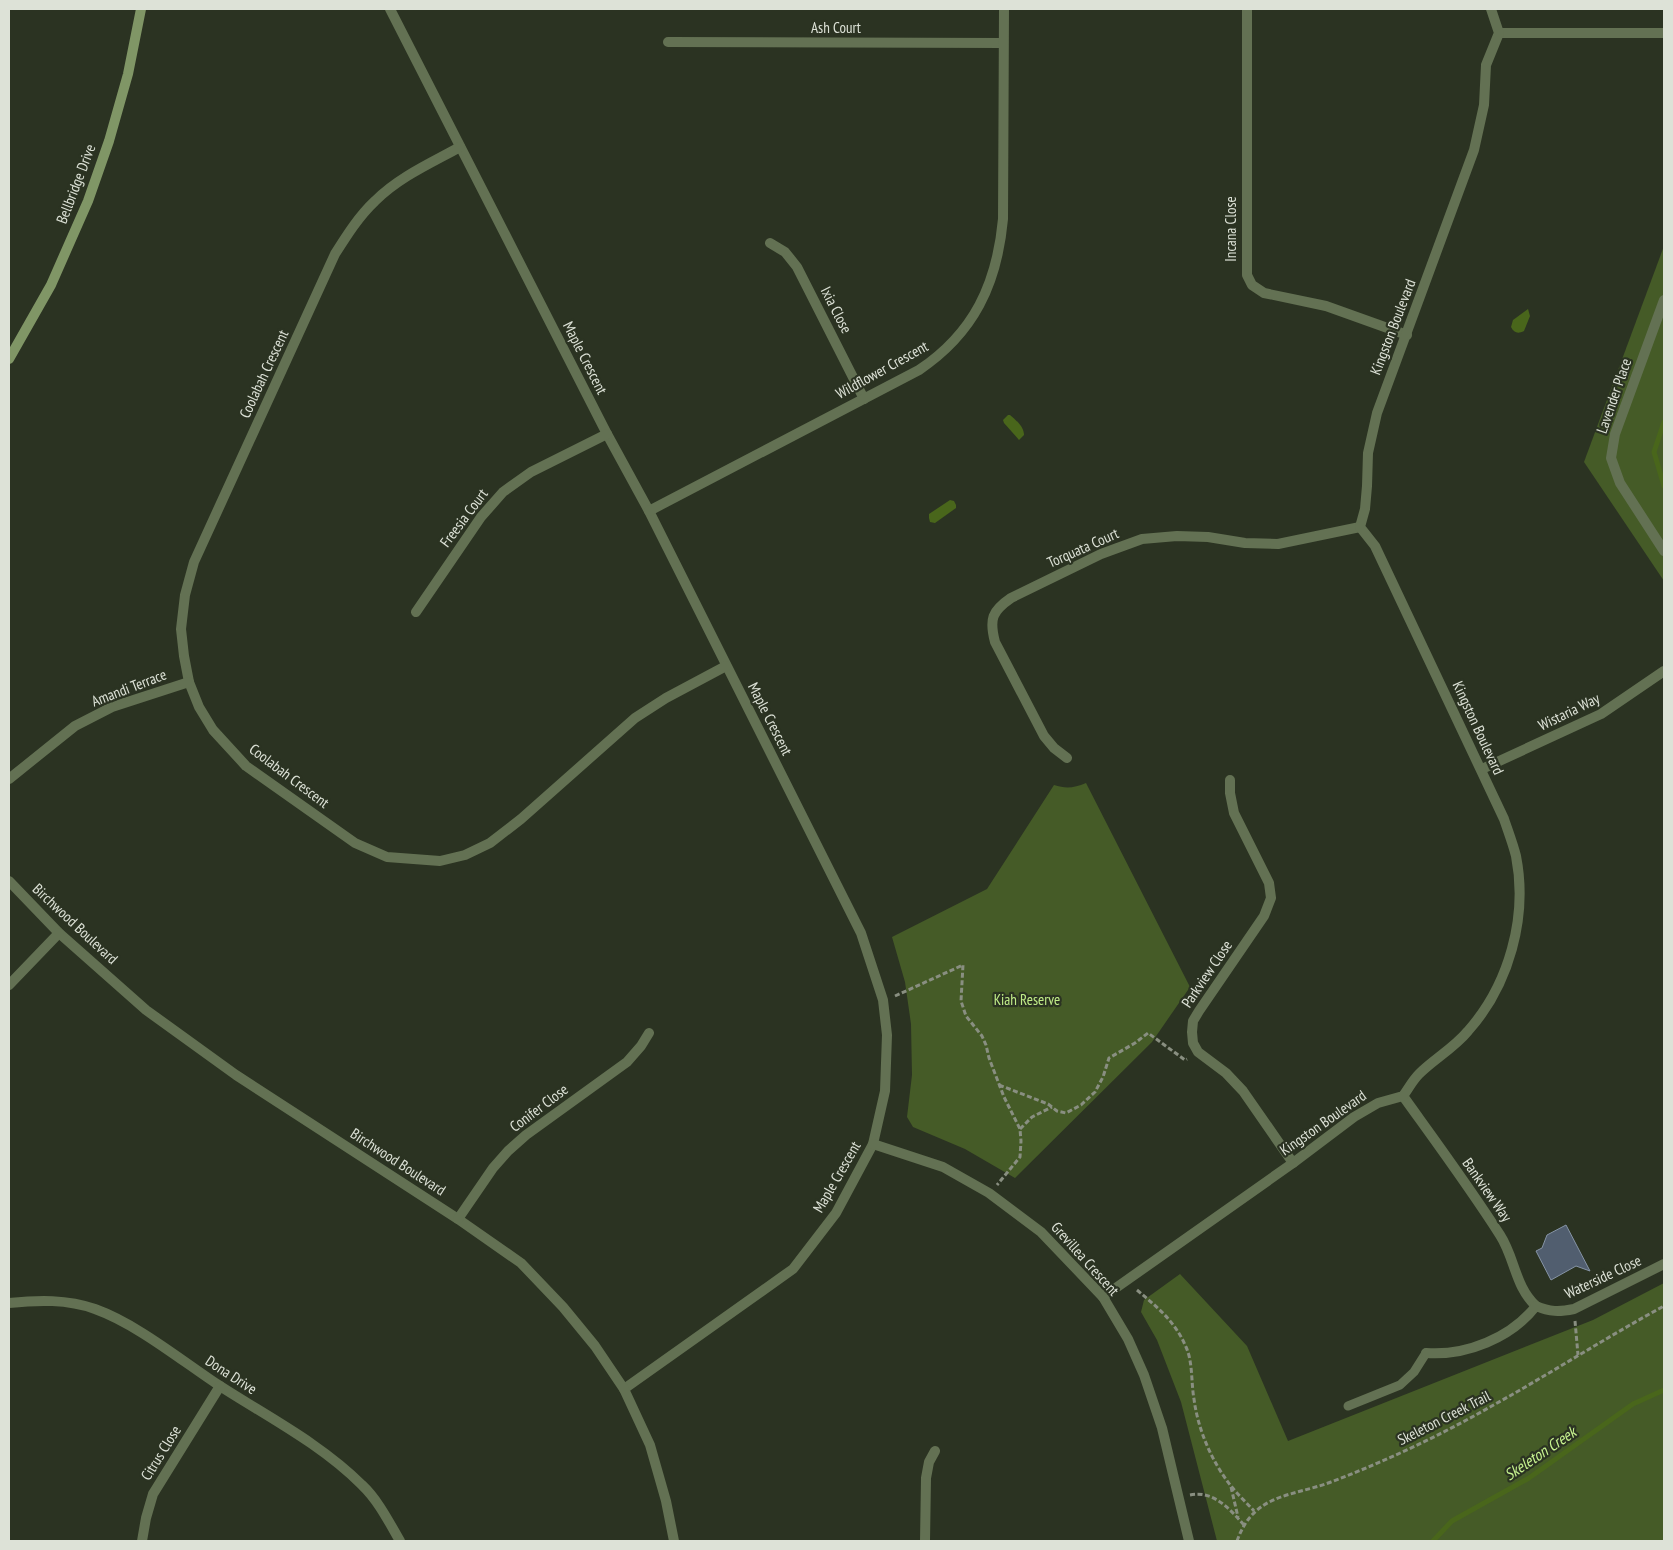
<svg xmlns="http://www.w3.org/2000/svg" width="1673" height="1550" viewBox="0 0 1673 1550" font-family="'PT Sans Narrow',sans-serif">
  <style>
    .green { fill: #455b27 }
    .water { fill: #49661b }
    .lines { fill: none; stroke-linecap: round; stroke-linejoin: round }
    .stream { stroke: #49661b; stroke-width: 5 }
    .building { fill: #515e6f; stroke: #8694a6 }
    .path { stroke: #898f81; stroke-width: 3; stroke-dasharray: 5 2.5; stroke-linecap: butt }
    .lane { stroke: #637153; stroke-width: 9 }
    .street { stroke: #637153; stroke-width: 10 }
    .secondary { stroke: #809666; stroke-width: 10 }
    .labels { text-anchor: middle; stroke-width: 4.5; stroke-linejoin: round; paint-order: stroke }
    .street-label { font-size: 15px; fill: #dde2d7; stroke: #2b3322 }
    .park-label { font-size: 15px; fill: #c0ec88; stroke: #2b3322 }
    .water-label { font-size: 16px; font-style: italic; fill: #c8f490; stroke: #2b3322 }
  </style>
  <rect width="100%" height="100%" fill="#2b3322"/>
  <g class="green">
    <polygon points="1664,246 1664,581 1584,462"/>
    <path d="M1086 783 1190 987 1152 1042 1015 1178 965 1149 913 1127 907 1117 912 1075 911 1024 905 982 892 937 987 889 1054 785C1066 789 1074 788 1086 783Z"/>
    <polygon points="1180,1274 1247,1346 1288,1441 1593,1320 1664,1283 1664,1541 1217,1541 1181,1402 1157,1340 1141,1312 1144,1300"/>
  </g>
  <g class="water">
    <path d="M1528 309 1530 316 1524 331C1518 334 1514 333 1511 327L1513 320Z"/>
    <path d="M1008 415H1010C1016 420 1024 427 1024 435L1019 440 1004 423 1003 420Z"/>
    <polygon points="950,500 954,501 956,505 956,508 935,523 930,522 929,518 929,514"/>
  </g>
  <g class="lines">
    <g class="stream">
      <polyline points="1664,422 1654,452 1664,486"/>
      <polyline points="1433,1541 1452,1521 1529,1478 1633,1404 1664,1390"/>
    </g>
  </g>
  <polygon class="building" points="1566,1225 1590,1271 1576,1266 1551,1280 1536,1251 1542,1248 1547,1235"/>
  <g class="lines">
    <g class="path">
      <polyline points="895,996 963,965 961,1001 966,1016 982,1036 986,1045 989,1058 1004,1097 1020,1129 1021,1141 1020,1157 997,1185"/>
      <polyline points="999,1085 1048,1104 1057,1111 1066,1113 1081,1105 1095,1092 1103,1077 1109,1058 1135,1043 1148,1033 1185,1060 1187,1059"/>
      <polyline points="1020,1129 1032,1117 1052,1107"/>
      <path d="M1137 1290C1157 1307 1175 1321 1186 1347 1193 1362 1191 1383 1194 1399 1198 1430 1212 1462 1231 1486 1238 1495 1247 1503 1254 1511"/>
      <polyline points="1575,1321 1578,1355"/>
      <polyline points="1231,1487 1238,1517"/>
      <path d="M1190 1495C1213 1490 1230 1509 1244 1525"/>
      <path d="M1237 1541C1254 1493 1291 1497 1331 1482 1386 1461 1439 1436 1490 1407 1548 1375 1605 1338 1664 1306"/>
    </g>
    <polyline class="lane" points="1348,1406 1400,1385 1414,1372 1426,1353"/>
    <g class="street">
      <polyline points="390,9 607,434 649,511 861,933 883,1000 887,1035 885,1091 873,1144 836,1213 793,1269 624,1389"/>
      <polyline points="1247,9 1247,275 1252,285 1264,293 1326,306 1407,335"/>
      <polyline points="1499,33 1664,33"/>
      <polyline points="668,42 1003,43"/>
      <path d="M460 147C431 163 399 177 375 201 359 216 347 235 335 254L194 562 185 595 181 629 184 656 189 682 199 707 213 730 246 766 355 843 387 857 440 861 465 855 490 843 521 819 635 718 666 698 726 666"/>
      <polyline points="770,243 785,252 797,267 864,399"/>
      <polyline points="1664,300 1615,434 1611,458 1620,483 1664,551"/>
      <path d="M649 511 919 370C974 333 997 284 1003 219L1004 9"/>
      <polyline points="416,612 481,517 503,492 531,472 607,434"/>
      <path d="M1067 758 1054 748 1044 736 995 642C989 619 992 611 1011 598L1101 554 1142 539 1177 536 1208 537 1245 543 1278 544 1360 527"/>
      <polyline points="1482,769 1601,714 1664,671"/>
      <polyline points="9,779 75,726 112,707 189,682"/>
      <polyline points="1230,780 1230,793 1234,813 1269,883 1271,898 1264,916 1199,1011 1193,1021 1192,1032 1193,1043 1198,1052 1226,1073 1243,1091 1293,1163"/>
      <polyline points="9,881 59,933 146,1010 236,1075 458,1219 521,1263 563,1307 595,1346 624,1389 650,1445 666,1501 674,1541"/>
      <polyline points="9,985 59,933"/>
      <path d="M1403 1096C1436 1142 1470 1188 1500 1235 1515 1258 1515 1287 1536 1306"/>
      <polyline points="873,1144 943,1167 989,1193 1041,1232 1103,1297 1128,1339 1144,1375 1162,1428 1189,1541"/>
      <polyline points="458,1219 493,1168 508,1151 526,1135 627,1062 641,1046 649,1033"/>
      <path d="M1103 1297 1293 1163 1354 1117 1378 1103 1403 1096C1408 1089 1413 1080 1419 1074 1434 1059 1454 1048 1468 1031 1509 985 1528 917 1516 856 1513 844 1508 831 1504 819L1375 546 1360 527 1365 509 1367 486 1368 453 1377 413 1474 150 1484 105 1486 65 1499 33 1491 9"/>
      <path d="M9 1303C38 1300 67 1299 95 1309 137 1324 182 1361 220 1386 268 1417 321 1444 362 1485 378 1500 389 1522 400 1541"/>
      <path d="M1426 1353C1466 1356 1511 1338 1536 1306 1550 1312 1559 1312 1574 1309L1664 1264"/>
      <polyline points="142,1541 146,1518 153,1494 220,1386"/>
      <polyline points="925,1541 926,1478 929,1462 935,1451"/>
    </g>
    <polyline class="secondary" points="9,359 51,285 88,201 109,141 128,74 141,9"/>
  </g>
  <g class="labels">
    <g class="street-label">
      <text x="836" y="33">Ash Court</text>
      <text transform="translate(76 184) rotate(-69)" y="5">Bellbridge Drive</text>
      <text transform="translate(1231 229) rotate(-90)" y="5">Incana Close</text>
      <text transform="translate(836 310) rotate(63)" y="5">Ixia Close</text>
      <text transform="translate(1393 327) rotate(-69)" y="5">Kingston Boulevard</text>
      <text transform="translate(585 358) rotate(63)" y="5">Maple Crescent</text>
      <text transform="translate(882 370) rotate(-29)" y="5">Wildflower Crescent</text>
      <text transform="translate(264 374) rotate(-65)" y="5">Coolabah Crescent</text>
      <text transform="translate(1614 396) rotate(-71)" y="5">Lavender Place</text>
      <text transform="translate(464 518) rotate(-53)" y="5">Freesia Court</text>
      <text transform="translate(1083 548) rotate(-24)" y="5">Torquata Court</text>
      <text transform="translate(129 688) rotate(-21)" y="5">Amandi Terrace</text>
      <text transform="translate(1569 712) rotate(-26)" y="5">Wistaria Way</text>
      <text transform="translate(770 719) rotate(63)" y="5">Maple Crescent</text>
      <text transform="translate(1478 728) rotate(65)" y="5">Kingston Boulevard</text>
      <text transform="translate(289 776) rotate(37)" y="5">Coolabah Crescent</text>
      <text transform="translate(75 924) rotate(43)" y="5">Birchwood Boulevard</text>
      <text transform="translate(1207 974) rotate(-56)" y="5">Parkview Close</text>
      <text transform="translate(539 1108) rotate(-37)" y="5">Conifer Close</text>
      <text transform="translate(1323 1123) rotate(-35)" y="5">Kingston Boulevard</text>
      <text transform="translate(398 1162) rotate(33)" y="5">Birchwood Boulevard</text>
      <text transform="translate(837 1177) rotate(-60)" y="5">Maple Crescent</text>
      <text transform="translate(1487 1190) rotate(55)" y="5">Bankview Way</text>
      <text transform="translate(1085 1259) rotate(48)" y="5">Grevillea Crescent</text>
      <text transform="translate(1603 1277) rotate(-25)" y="5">Waterside Close</text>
      <text transform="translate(231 1375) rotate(33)" y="5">Dona Drive</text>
      <text transform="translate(1444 1418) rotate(-27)" y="5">Skeleton Creek Trail</text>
      <text transform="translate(161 1453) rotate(-58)" y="5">Citrus Close</text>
    </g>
    <g class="park-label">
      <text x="1027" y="1005">Kiah Reserve</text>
    </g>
    <g class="water-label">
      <text transform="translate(1540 1453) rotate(-34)" y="6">Skeleton Creek</text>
    </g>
  </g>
  <rect width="1673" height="1550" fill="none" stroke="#dde2d7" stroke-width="20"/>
</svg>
